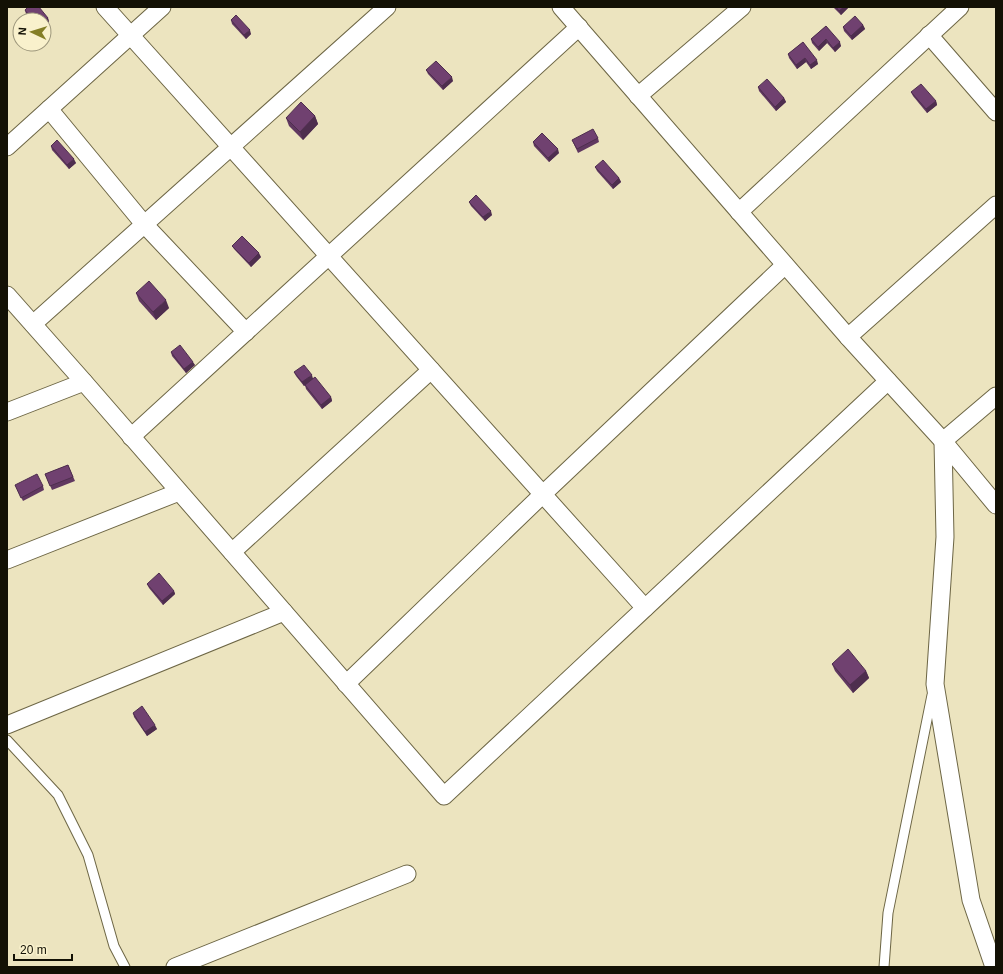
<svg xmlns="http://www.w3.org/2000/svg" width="1003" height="974" viewBox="0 0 1003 974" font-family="Helvetica,sans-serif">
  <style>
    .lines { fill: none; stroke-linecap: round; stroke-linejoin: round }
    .service-casing { stroke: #6d6645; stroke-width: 11 }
    .minor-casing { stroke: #6d6645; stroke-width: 19 }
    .service { stroke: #fff; stroke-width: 9 }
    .minor { stroke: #fff; stroke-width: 17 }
    .wall { fill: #603860 }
    .shaded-wall { fill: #4e2e4e }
    .building { fill: #704170; stroke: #4e2e4e }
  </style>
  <rect width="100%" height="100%" fill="#ece4bf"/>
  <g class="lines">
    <g class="service-casing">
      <g id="service">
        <polyline points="7,740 58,795 88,855 114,946 125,967"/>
        <polyline points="884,967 888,913 932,695"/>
      </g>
    </g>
    <g class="minor-casing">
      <g id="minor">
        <polyline points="105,7 645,608"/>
        <polyline points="561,7 848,337 943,441 996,505"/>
        <polyline points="929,35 996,112"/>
        <polyline points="638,96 742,7"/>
        <polyline points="49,109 144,224 246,332"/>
        <polyline points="7,147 162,7"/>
        <polyline points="739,212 960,7"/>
        <polyline points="7,295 84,382 444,796 888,381"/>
        <polyline points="33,324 387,7"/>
        <polyline points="848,337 996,205"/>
        <polyline points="7,412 84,382"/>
        <polyline points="131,437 579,27"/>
        <polyline points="232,552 431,370"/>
        <polyline points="7,560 179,492"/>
        <polyline points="346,684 543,494 785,265"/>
        <polyline points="7,725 284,612"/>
        <polyline points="175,967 407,874"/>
        <polyline points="994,967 971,900 935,684 945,537 943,441 996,396"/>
      </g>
    </g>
    <use href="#service" class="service"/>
    <use href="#minor" class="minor"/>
  </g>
  <g class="wall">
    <polygon points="833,7 849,7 841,15"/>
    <polygon points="25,10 48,18 49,22 44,20 31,20 26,14"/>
    <polygon points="231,20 251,34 246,39 232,24"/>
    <polygon points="863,25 865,29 852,40 844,31 843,27"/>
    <polygon points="826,26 841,46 835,52 827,43 819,51 812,43 811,39"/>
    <polygon points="803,42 818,64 811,69 806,62 797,69 789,58 788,54"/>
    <polygon points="426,70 453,81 443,90 428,74"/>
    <polygon points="758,87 784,98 786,102 776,111 759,91"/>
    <polygon points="911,92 936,101 937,105 927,113 913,96"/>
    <polygon points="315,116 318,124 303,140 289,126 286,118"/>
    <polygon points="598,138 599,142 578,153 572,140"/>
    <polygon points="533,142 559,153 549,162 534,146"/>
    <polygon points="51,146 76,163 69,169 52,150"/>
    <polygon points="595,167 619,178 621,182 613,189 597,171"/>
    <polygon points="469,202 492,215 485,221 471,206"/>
    <polygon points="232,246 261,257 251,267 234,249"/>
    <polygon points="136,293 169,308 156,320 139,301"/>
    <polygon points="171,352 195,365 186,373 172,356"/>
    <polygon points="294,372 313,378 331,397 332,401 322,409 306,389 305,385 304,386 296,376"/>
    <polygon points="68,465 75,481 52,490 45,474"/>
    <polygon points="15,485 43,486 44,490 23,501"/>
    <polygon points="147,584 174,591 175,594 163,605 149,588"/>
    <polygon points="832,664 866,671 869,678 853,693 835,671"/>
    <polygon points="133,713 157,729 147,736 134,717"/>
  </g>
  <g class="shaded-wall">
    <polygon points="844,7 849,7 841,15 839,11"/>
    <polygon points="48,18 49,22 44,27 44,21"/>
    <polygon points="863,25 865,29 852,40 851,36"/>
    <polygon points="250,30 251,34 246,39 244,35"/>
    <polygon points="826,39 827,43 819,51 818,47"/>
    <polygon points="840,42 841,46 835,52 833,48"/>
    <polygon points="805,58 806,62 797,69 796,65"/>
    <polygon points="817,60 818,64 811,69 810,65"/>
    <polygon points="452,77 453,81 443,90 442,86"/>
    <polygon points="784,98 786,102 776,111 775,107"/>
    <polygon points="936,101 937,105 927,113 926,109"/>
    <polygon points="315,116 318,124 303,140 300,132"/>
    <polygon points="558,149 559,153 549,162 548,158"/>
    <polygon points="74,159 76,163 69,169 67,165"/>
    <polygon points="619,178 621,182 613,189 612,185"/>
    <polygon points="491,211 492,215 485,221 483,217"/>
    <polygon points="259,253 261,257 251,267 249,263"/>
    <polygon points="166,300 169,308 156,320 153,312"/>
    <polygon points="193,362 195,365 186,373 184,369"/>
    <polygon points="312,375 313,379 304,386 302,382"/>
    <polygon points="331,397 332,401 322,409 321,405"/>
    <polygon points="174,591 175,594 163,605 162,601"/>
    <polygon points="866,671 869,678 853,693 850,685"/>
    <polygon points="155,725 157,729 147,736 145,732"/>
  </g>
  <g class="building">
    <polygon points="28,7 39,7 48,18 44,21 44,20 32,20 25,10"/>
    <polygon points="836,7 844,7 839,11"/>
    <polygon points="236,15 250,30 244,35 231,20"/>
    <polygon points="855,16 863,25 851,36 843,27"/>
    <polygon points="826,26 840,42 833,48 826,39 818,47 811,39"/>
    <polygon points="803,42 817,60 810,65 805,58 796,65 788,54"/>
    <polygon points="436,61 452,77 442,86 426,70"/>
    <polygon points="767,79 784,98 775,107 758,87"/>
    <polygon points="921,84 936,101 926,109 911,92"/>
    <polygon points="301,102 315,116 300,132 286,118"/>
    <polygon points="593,129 598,138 577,149 572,140"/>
    <polygon points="542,133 558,149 548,158 533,142"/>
    <polygon points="57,140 74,159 67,165 51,146"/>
    <polygon points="603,160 619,178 612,185 595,167"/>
    <polygon points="476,195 491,211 483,217 469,202"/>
    <polygon points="242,236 259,253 249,263 232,246"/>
    <polygon points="149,281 166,300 153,312 136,293"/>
    <polygon points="180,345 193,362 184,369 171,352"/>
    <polygon points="304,365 312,375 302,382 294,372"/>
    <polygon points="315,377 331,397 321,405 305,385"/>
    <polygon points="68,465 73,477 50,486 45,474"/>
    <polygon points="37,474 43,486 21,498 15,485"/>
    <polygon points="159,573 174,591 162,601 147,584"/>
    <polygon points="848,649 866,671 850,685 832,664"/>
    <polygon points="142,706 155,725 145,732 133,713"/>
  </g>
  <rect width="1003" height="974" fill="none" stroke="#131105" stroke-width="16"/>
  <g transform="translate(32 32) rotate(274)"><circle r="19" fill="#f9f1cc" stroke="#9d977c"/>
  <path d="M0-3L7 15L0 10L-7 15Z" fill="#847e25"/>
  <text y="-6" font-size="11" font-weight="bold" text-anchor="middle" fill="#131105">N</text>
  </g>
  <path d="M14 954v6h58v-6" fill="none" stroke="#131105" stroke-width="2"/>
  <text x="20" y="954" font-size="12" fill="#131105" stroke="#f9f1cc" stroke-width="3" paint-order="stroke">20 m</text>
</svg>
